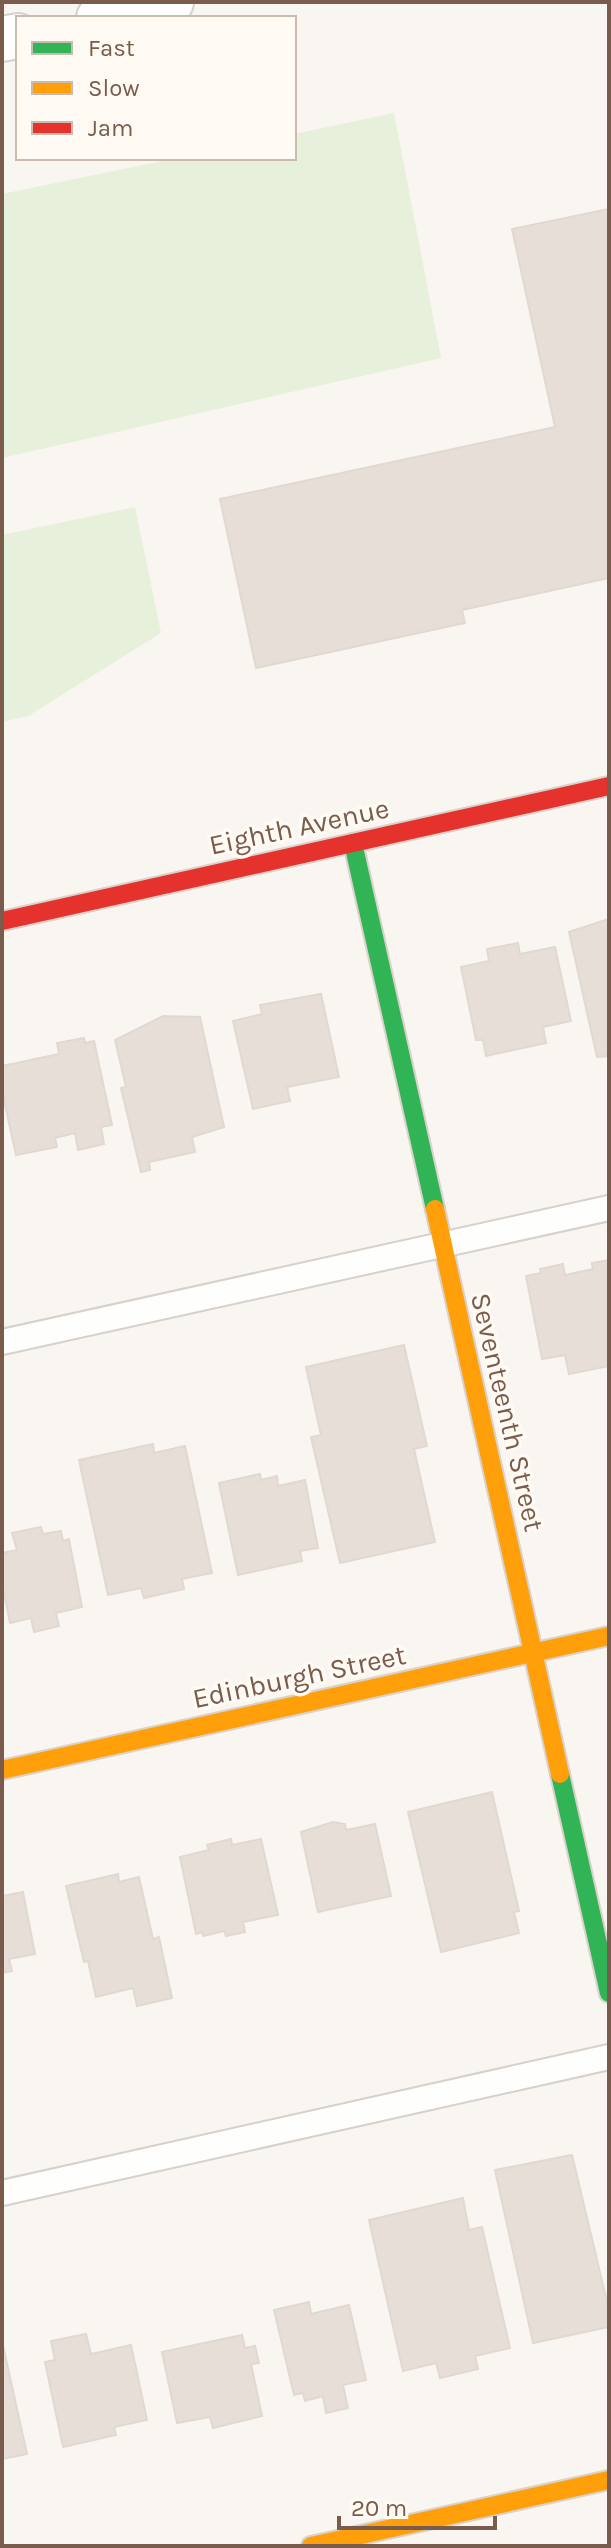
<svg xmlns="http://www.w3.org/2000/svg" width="611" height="2548" viewBox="0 0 611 2548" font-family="Karla,sans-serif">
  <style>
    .green { fill: #e7f0db }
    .building { fill: #e6ded7; stroke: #e2d8d2; stroke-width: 2 }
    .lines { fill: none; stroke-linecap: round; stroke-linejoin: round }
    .lane-casing { stroke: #d7d1cb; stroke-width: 28 }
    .street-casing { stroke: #d7d1cb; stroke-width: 48 }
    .fast-casing { stroke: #d9d2cb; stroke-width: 22 }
    .slow-casing { stroke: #d9d2cb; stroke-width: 22 }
    .jam-casing { stroke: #d9d2cb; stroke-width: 22 }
    .lane { stroke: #fefefd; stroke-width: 24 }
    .street { stroke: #fefefd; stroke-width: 44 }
    .fast { stroke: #30b455; stroke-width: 18 }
    .slow { stroke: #ff9f0a; stroke-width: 18 }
    .jam { stroke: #e5322d; stroke-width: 18 }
    .labels { text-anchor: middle; stroke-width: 7; stroke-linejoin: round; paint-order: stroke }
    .street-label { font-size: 28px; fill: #7a5c4d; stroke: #fffaf3 }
  </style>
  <rect width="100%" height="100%" fill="#f9f5f0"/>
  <g class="green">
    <polygon points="394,113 441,358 2,458 2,194 177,158 294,158 294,134"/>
    <polygon points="135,507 161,633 28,716 2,722 2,535"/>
  </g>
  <g class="building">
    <polygon points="609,209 609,578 462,610 465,623 256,668 220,499 555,427 512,229"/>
    <polygon points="609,919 609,1056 597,1057 569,932"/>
    <polygon points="518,943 520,954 555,947 571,1021 543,1027 546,1043 486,1056 483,1040 476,1040 461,967 489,961 487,949"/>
    <polygon points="321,994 339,1077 287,1087 290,1101 253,1109 233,1021 262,1014 260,1005"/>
    <polygon points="163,1016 200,1017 224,1127 192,1137 195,1152 149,1162 150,1170 141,1172 121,1088 126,1087 115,1040"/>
    <polygon points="84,1038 85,1043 94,1041 112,1125 101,1127 104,1144 78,1150 75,1133 55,1138 57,1147 16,1155 2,1091 2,1066 59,1054 57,1043"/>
    <polygon points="609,1260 609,1366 569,1374 565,1355 542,1359 526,1276 541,1273 540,1269 563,1264 565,1275 593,1269 592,1263"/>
    <polygon points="404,1345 427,1446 414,1449 435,1542 340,1563 311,1437 321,1435 306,1367"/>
    <polygon points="153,1444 154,1453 185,1446 212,1573 182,1579 184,1589 144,1598 141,1588 108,1595 79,1460"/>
    <polygon points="260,1474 261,1480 277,1476 278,1486 305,1480 318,1548 300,1551 302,1561 238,1575 219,1483"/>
    <polygon points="41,1527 43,1534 61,1531 63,1541 69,1539 82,1607 56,1613 59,1626 34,1632 31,1618 10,1623 2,1583 2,1553 17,1550 12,1533"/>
    <polygon points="492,1792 519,1911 514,1912 519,1933 441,1952 408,1812"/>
    <polygon points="333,1822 345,1824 346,1830 375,1824 391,1896 318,1912 301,1832"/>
    <polygon points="231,1839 232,1845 261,1839 278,1915 243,1922 245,1932 226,1936 224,1931 203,1936 202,1932 196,1934 180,1857 209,1850 207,1845"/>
    <polygon points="118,1874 119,1882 139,1877 153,1939 159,1937 172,1998 137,2006 133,1988 96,1997 88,1961 84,1962 66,1886"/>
    <polygon points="23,1892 35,1954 9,1959 12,1971 2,1973 2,1896"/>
    <polygon points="572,2155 609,2310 609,2327 533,2343 495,2170"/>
    <polygon points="463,2198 469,2230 482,2227 510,2348 475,2356 478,2369 440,2378 436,2363 403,2371 369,2220"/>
    <polygon points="309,2302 311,2314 349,2305 366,2380 343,2385 348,2408 326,2413 323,2396 305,2401 303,2393 294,2395 274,2310"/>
    <polygon points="86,2334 91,2354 131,2345 147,2420 114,2427 116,2435 63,2447 45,2362 55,2360 51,2341"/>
    <polygon points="242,2335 245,2348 255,2346 259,2363 251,2364 262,2416 213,2428 210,2417 177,2423 162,2352"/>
    <polygon points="2,2341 27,2454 2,2459"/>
  </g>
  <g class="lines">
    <g class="lane-casing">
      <g id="lane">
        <polyline points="2,1342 609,1208"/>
        <polyline points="2,2193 609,2057"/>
      </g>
    </g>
    <g class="street-casing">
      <g id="street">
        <polyline points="99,18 171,2"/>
        <polyline points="2,39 18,36"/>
      </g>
    </g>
    <g class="fast-casing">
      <g id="fast">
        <polyline points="353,843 435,1209"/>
        <polyline points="560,1774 609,1993"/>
      </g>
    </g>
    <g class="slow-casing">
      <g id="slow">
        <polyline points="435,1209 560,1774"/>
        <polyline points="2,1770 609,1636"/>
        <polyline points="311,2546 609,2480"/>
      </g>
    </g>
    <g class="jam-casing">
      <polyline id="jam" points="2,921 609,786"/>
    </g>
    <use href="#lane" class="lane"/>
    <use href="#street" class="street"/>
    <use href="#fast" class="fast"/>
    <use href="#slow" class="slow"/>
    <use href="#jam" class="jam"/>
  </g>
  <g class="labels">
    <g class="street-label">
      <text transform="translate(299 826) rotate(-12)" y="10">Eighth Avenue</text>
      <text transform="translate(508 1412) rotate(77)" y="10">Seventeenth Street</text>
      <text transform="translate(299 1676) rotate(-12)" y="10">Edinburgh Street</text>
    </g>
  </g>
  <rect width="611" height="2548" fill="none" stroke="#7a5c4d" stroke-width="8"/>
  <rect x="16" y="16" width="280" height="144" fill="#fffaf3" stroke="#cabbb1" stroke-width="2"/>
  <rect x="32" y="42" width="40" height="12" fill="#30b455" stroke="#cabbb1" stroke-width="2"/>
  <text x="88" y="56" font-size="24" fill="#7a5c4d">Fast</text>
  <rect x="32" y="82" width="40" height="12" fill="#ff9f0a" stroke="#cabbb1" stroke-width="2"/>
  <text x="88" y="96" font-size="24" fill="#7a5c4d">Slow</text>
  <rect x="32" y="122" width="40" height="12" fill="#e5322d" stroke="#cabbb1" stroke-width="2"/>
  <text x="88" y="136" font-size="24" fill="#7a5c4d">Jam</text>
  <path d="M339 2516v12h156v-12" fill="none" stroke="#7a5c4d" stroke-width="4"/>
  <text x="351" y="2516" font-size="24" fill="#7a5c4d" stroke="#fffaf3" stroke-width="6" paint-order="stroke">20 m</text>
</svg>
